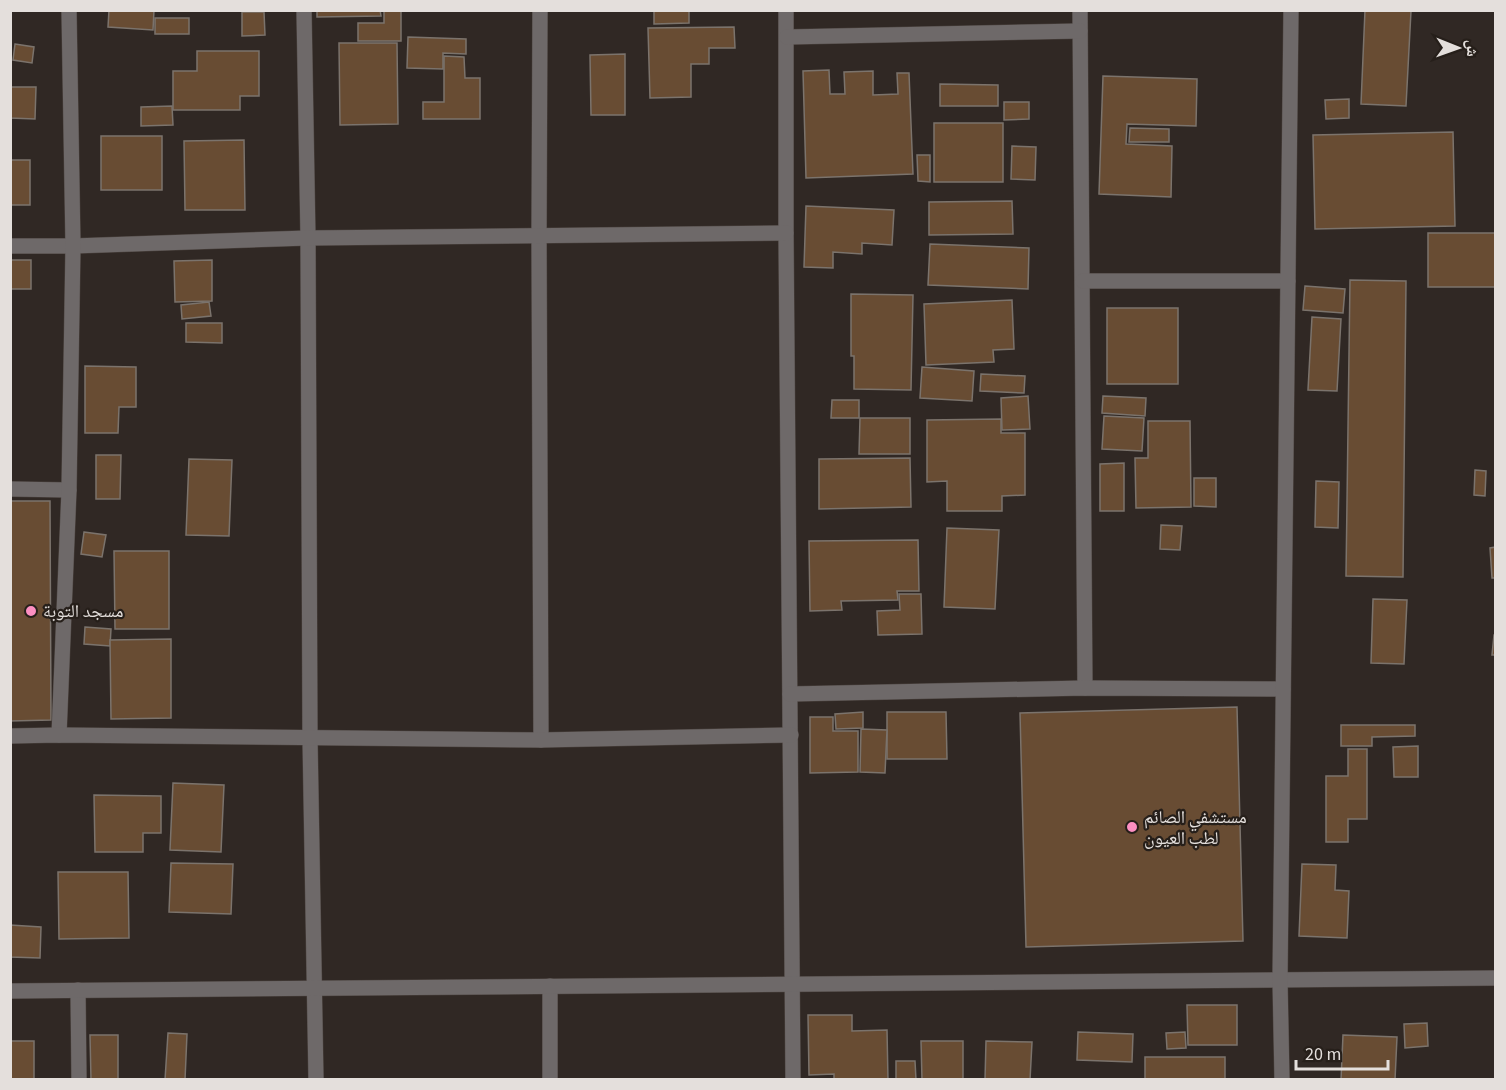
<svg xmlns="http://www.w3.org/2000/svg" width="1506" height="1090" viewBox="0 0 1506 1090" font-family="'Source Sans 3','Noto Naskh Arabic',sans-serif">
  <style>
    .building { fill: #684c33; stroke: #7b736c; stroke-width: 1.5 }
    .lines { fill: none; stroke-linecap: round; stroke-linejoin: round }
    .minor-casing { stroke: #4d4541; stroke-width: 16 }
    .minor { stroke: #6e6969; stroke-width: 15 }
    .poi-dot { fill: #fc8fc1; stroke: #261f1a; stroke-width: 2 }
    .labels { text-anchor: middle; stroke-width: 4.5; stroke-linejoin: round; paint-order: stroke }
    .poi-label { font-size: 18px; fill: #e4dfdc; stroke: #261f1a; text-anchor: start }
  </style>
  <rect width="100%" height="100%" fill="#302824"/>
  <g class="building">
    <polygon points="109,10 154,10 153,30 108,27"/>
    <polygon points="317,10 380,10 381,16 317,17"/>
    <polygon points="384,10 401,10 401,41 358,41 358,23 384,23"/>
    <polygon points="654,10 689,10 689,23 654,24"/>
    <polygon points="1365,10 1411,11 1406,106 1361,104"/>
    <polygon points="242,12 264,12 265,35 242,36"/>
    <rect x="155" y="18" width="34" height="16"/>
    <polygon points="734,27 735,48 709,48 709,64 691,64 691,97 650,98 648,28"/>
    <polygon points="408,37 466,39 466,54 443,53 443,69 407,68"/>
    <polygon points="339,43 397,43 398,124 340,125"/>
    <polygon points="15,44 34,47 32,63 13,60"/>
    <polygon points="197,51 259,51 259,96 240,96 240,110 173,110 173,71 197,71"/>
    <polygon points="625,54 625,115 591,115 590,55"/>
    <polygon points="444,56 464,57 465,78 480,78 480,119 423,119 423,102 444,102"/>
    <polygon points="829,70 830,94 845,94 844,72 873,71 873,95 898,94 897,73 909,73 913,174 806,178 803,71"/>
    <polygon points="1103,76 1197,79 1196,126 1127,124 1126,144 1172,146 1171,197 1099,194"/>
    <polygon points="940,84 998,85 998,106 940,106"/>
    <polygon points="10,87 36,87 35,119 10,118"/>
    <polygon points="1349,99 1349,118 1326,119 1325,100"/>
    <polygon points="1004,102 1029,102 1029,119 1004,120"/>
    <polygon points="172,106 173,125 141,126 141,107"/>
    <rect x="934" y="123" width="69" height="59"/>
    <polygon points="1130,128 1169,129 1169,142 1129,142"/>
    <polygon points="1453,132 1455,226 1315,229 1313,135"/>
    <rect x="101" y="136" width="61" height="54"/>
    <polygon points="244,140 245,210 185,210 184,141"/>
    <polygon points="1012,146 1036,147 1035,180 1011,179"/>
    <polygon points="917,155 930,155 930,182 918,181"/>
    <rect x="10" y="160" width="20" height="45"/>
    <polygon points="1012,201 1013,234 929,235 929,202"/>
    <polygon points="806,206 894,210 892,245 862,243 862,254 833,252 833,268 804,267"/>
    <rect x="1428" y="233" width="68" height="54"/>
    <polygon points="930,244 1029,248 1028,289 928,285"/>
    <rect x="10" y="260" width="21" height="29"/>
    <polygon points="212,260 212,301 175,302 174,261"/>
    <polygon points="1350,280 1406,281 1403,577 1346,576"/>
    <polygon points="1305,286 1345,289 1343,313 1303,310"/>
    <polygon points="851,294 913,295 911,390 854,389 854,356 851,356"/>
    <polygon points="1012,300 1014,349 993,350 994,362 926,365 924,304"/>
    <polygon points="209,302 211,316 182,319 181,305"/>
    <rect x="1107" y="308" width="71" height="76"/>
    <polygon points="1312,317 1341,319 1337,391 1308,390"/>
    <polygon points="186,323 222,323 222,343 186,342"/>
    <polygon points="85,366 136,367 136,407 119,407 118,433 85,433"/>
    <polygon points="922,367 974,371 972,401 920,398"/>
    <polygon points="981,374 1025,376 1024,393 980,391"/>
    <polygon points="1028,396 1030,429 1002,430 1001,398"/>
    <polygon points="1103,396 1146,398 1145,416 1102,413"/>
    <polygon points="832,400 859,400 859,418 831,418"/>
    <polygon points="1104,416 1144,418 1142,451 1102,449"/>
    <polygon points="860,418 910,418 910,454 859,454"/>
    <polygon points="1001,419 1001,433 1025,433 1025,495 1002,496 1002,511 947,511 947,481 927,482 927,420"/>
    <polygon points="1148,421 1190,421 1191,507 1136,508 1135,458 1148,458"/>
    <polygon points="96,455 121,455 120,499 96,499"/>
    <polygon points="910,458 911,507 819,509 819,459"/>
    <polygon points="189,459 232,460 229,536 186,535"/>
    <polygon points="1124,463 1124,511 1100,511 1100,464"/>
    <polygon points="1475,470 1486,471 1485,496 1474,495"/>
    <polygon points="1194,478 1216,478 1216,507 1194,506"/>
    <polygon points="1316,481 1339,482 1338,528 1315,527"/>
    <polygon points="10,501 50,501 51,720 10,721"/>
    <polygon points="1161,525 1182,526 1180,550 1160,549"/>
    <polygon points="947,528 999,530 995,609 944,607"/>
    <polygon points="84,532 106,535 102,557 81,554"/>
    <polygon points="918,540 919,591 897,591 898,600 841,601 842,610 810,611 809,541"/>
    <polygon points="1496,547 1496,578 1492,578 1490,548"/>
    <polygon points="114,551 169,551 169,629 115,629"/>
    <polygon points="899,594 921,594 922,634 878,635 877,611 900,610"/>
    <polygon points="1373,599 1407,600 1404,664 1371,663"/>
    <polygon points="85,627 111,629 110,646 84,644"/>
    <polygon points="1494,635 1496,635 1496,655 1492,655"/>
    <polygon points="171,639 171,718 111,719 110,640"/>
    <polygon points="1237,707 1243,941 1026,947 1020,713"/>
    <polygon points="863,712 863,728 836,729 835,714"/>
    <polygon points="887,712 946,712 947,759 887,759"/>
    <polygon points="810,717 833,717 833,731 858,731 858,772 810,773"/>
    <polygon points="1341,725 1415,725 1415,736 1372,737 1372,746 1341,746"/>
    <polygon points="861,729 887,730 885,773 860,772"/>
    <polygon points="1418,746 1418,777 1394,777 1393,747"/>
    <polygon points="1348,749 1367,749 1367,819 1348,819 1348,842 1326,842 1326,776 1348,776"/>
    <polygon points="173,783 224,785 221,852 170,850"/>
    <polygon points="94,795 161,796 161,833 143,833 143,852 95,852"/>
    <polygon points="171,863 233,864 231,914 169,912"/>
    <polygon points="1302,864 1336,865 1335,890 1349,891 1347,938 1299,936"/>
    <polygon points="58,872 128,872 129,938 59,939"/>
    <polygon points="10,925 41,927 40,958 10,957"/>
    <polygon points="1187,1005 1237,1005 1237,1045 1188,1045"/>
    <polygon points="808,1015 852,1015 852,1031 887,1030 888,1080 834,1080 834,1074 809,1075"/>
    <polygon points="1427,1023 1428,1046 1405,1048 1404,1024"/>
    <polygon points="1078,1032 1133,1034 1132,1062 1077,1060"/>
    <polygon points="1185,1032 1186,1048 1167,1049 1166,1033"/>
    <polygon points="168,1033 187,1034 185,1080 165,1080"/>
    <polygon points="90,1035 118,1035 118,1080 91,1080"/>
    <polygon points="1343,1035 1397,1037 1395,1080 1341,1080"/>
    <rect x="10" y="1041" width="24" height="39"/>
    <polygon points="921,1041 963,1041 963,1080 922,1080"/>
    <polygon points="986,1041 1032,1042 1030,1080 985,1080"/>
    <rect x="1145" y="1057" width="80" height="23"/>
    <polygon points="896,1061 915,1061 916,1080 896,1080"/>
  </g>
  <g class="lines">
    <g class="minor-casing">
      <g id="minor">
        <polyline points="304,10 308,238 310,738 316,1080"/>
        <polyline points="540,10 539,236 541,740"/>
        <polyline points="786,10 786,233 793,1080"/>
        <polyline points="1080,10 1085,688"/>
        <polyline points="787,37 1080,31"/>
        <polyline points="10,246 73,246 308,238 786,233"/>
        <polyline points="1083,281 1288,281"/>
        <polyline points="10,489 69,490"/>
        <polyline points="790,694 1085,688 1283,689"/>
        <polyline points="59,735 69,490 73,246 69,10"/>
        <polyline points="10,736 59,735 541,740 791,735"/>
        <polyline points="550,986 550,1080"/>
        <polyline points="78,990 79,1080"/>
        <polyline points="10,991 1496,978"/>
        <polyline points="1282,1080 1280,980 1291,10"/>
      </g>
    </g>
    <use href="#minor" class="minor"/>
  </g>
  <g class="poi-dot">
    <circle cx="31" cy="611" r="6"/>
    <circle cx="1132" cy="827" r="6"/>
  </g>
  <g class="labels">
    <g class="poi-label">
      <text x="43" y="617">مسجد التوبة</text>
      <text x="1144" y="823">مستشفي الصائم<tspan x="1144" dy="21">لطب العيون</tspan></text>
    </g>
  </g>
  <rect width="1506" height="1090" fill="none" stroke="#e4dfdc" stroke-width="24"/>
  <g transform="translate(1458 48) rotate(91)" stroke="#261f1a" stroke-width="4.5" paint-order="stroke">
  <path d="M0-4.5L10 22L0 15L-10 22Z" fill="#e4dfdc"/>
  <text y="-9" font-size="16" font-weight="bold" text-anchor="middle" fill="#e4dfdc">ش</text>
  </g>
  <path d="M1296 1060v9h92v-9" fill="none" stroke="#e4dfdc" stroke-width="3"/>
  <text x="1305" y="1060" font-size="18" fill="#e4dfdc" stroke="#261f1a" stroke-width="4.5" paint-order="stroke">20 m</text>
</svg>
